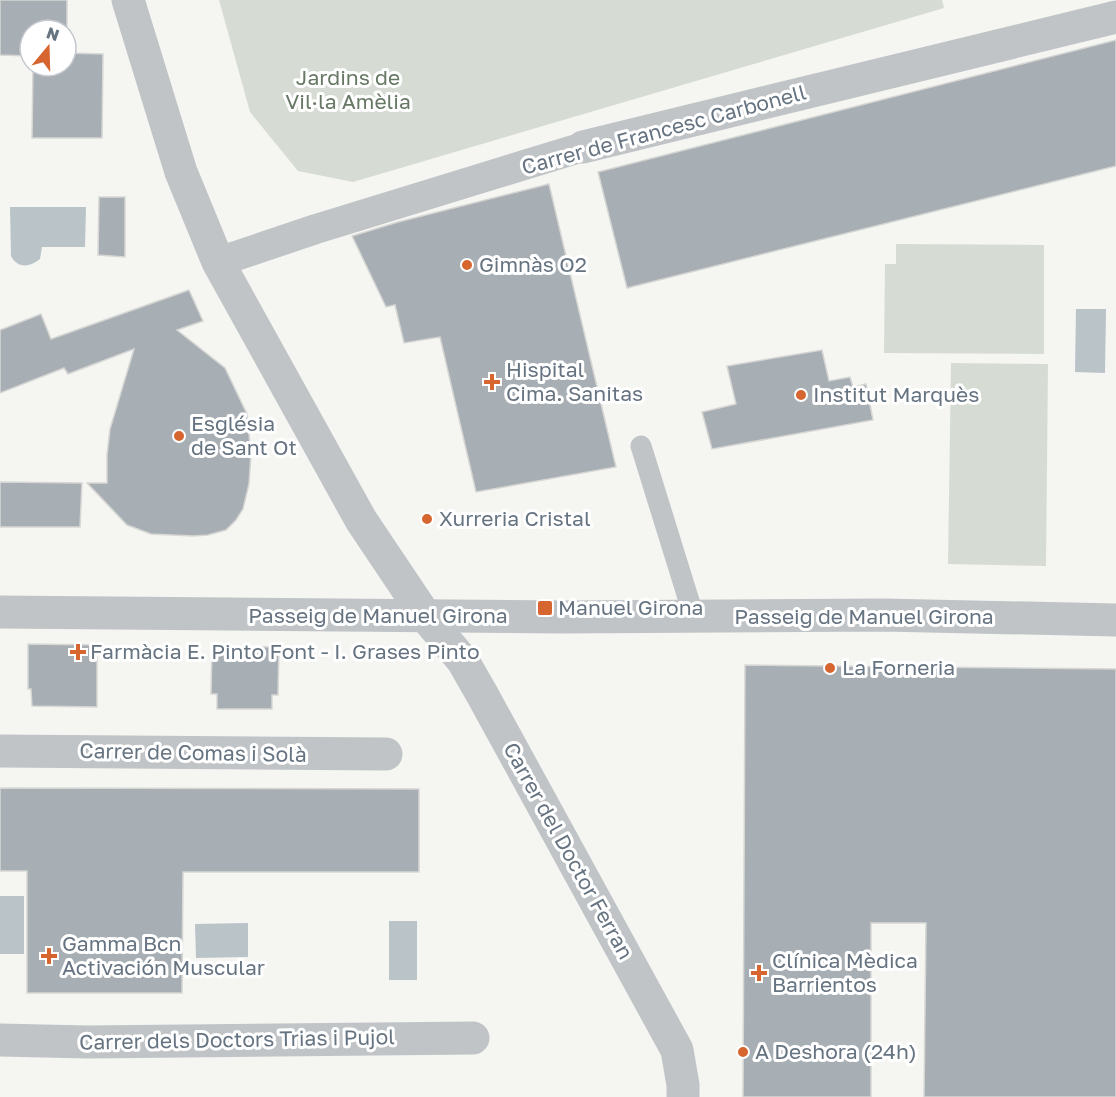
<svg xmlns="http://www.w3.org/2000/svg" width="1116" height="1097" viewBox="0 0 1116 1097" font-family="'Golos Text',sans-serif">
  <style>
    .green { fill: #d6dcd3 }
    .water { fill: #bac3c8 }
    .building { fill: #a8afb4; stroke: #d6d6d4; stroke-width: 1.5 }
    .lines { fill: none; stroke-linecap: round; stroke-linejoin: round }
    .service { stroke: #c0c4c7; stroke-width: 21 }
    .pedestrian { stroke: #c0c4c7; stroke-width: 30 }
    .minor { stroke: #c0c4c7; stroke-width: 33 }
    .tertiary { stroke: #c0c4c7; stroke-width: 33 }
    .poi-dot { fill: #d66530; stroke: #fff; stroke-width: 2 }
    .labels { text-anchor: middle; stroke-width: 6; stroke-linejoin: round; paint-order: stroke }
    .park-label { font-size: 21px; fill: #677864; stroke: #fff }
    .street-label { font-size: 21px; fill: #667381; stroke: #fff }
    .poi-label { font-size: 21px; fill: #667381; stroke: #fff; text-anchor: start }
  </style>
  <rect width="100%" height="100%" fill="#f5f5f2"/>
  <g class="green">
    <polygon points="219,0 942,0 944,8 353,182 298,171 250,112"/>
    <polygon points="896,244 1044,245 1044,354 884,353 885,264 896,264"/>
    <polygon points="951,363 1048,364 1046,566 948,564"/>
  </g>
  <g class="water">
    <path d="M10 207H86L85 247H42L40 259C29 268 17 268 11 256Z"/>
    <polygon points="1076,309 1106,309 1105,373 1075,372"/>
    <rect x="0" y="896" width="24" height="58"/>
    <rect x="389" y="921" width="28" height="59"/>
    <polygon points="248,923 248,957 196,958 195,924"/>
  </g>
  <g class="building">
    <polygon points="0,0 67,0 67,53 103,54 102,138 32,138 33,66 66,66 66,30 30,30 30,56 0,55"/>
    <polygon points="1116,40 1116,166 627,288 598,172"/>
    <polygon points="549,184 616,467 476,492 440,337 404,343 395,305 386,307 352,236 398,222"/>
    <polygon points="99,197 125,197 125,257 98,255"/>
    <polygon points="189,290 203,321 177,330 225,368 247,414 251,454 249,484 243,509 236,520 226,530 208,535 193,536 151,534 127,525 87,483 107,483 107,455 110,429 134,349 68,374 64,368 0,393 0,330 41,314 51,339"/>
    <polygon points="822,350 829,381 850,377 853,387 866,384 873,420 712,449 702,412 736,404 727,366"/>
    <polygon points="0,482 82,483 80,527 0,527"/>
    <polygon points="28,644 97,645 97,707 32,706 31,689 28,689"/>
    <polygon points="212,646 279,647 278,695 272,695 272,709 217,709 217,694 211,694"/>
    <polygon points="745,665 1116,669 1116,1097 924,1097 926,923 871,923 871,1097 743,1097"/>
    <polygon points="0,788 419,789 419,872 183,872 182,993 27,993 27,871 0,871"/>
  </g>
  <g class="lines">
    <polyline class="service" points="641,446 694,617"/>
    <polyline class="pedestrian" points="218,262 316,229 583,147"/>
    <g class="minor">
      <polyline points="583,147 1116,17"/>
      <polyline points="0,751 386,754"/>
      <polyline points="0,1040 88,1042 473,1038"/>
    </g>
    <g class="tertiary">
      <polyline points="128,0 181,172 218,262 361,520 426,617 463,661 483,696 677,1050 683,1085 683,1097"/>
      <polyline points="0,612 562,617 883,615 1116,620"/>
    </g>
  </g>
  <g class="poi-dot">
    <circle cx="467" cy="265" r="6"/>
    <path d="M489 373h6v6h6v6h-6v6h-6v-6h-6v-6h6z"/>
    <circle cx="801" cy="395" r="6"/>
    <circle cx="179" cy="436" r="6"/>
    <circle cx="427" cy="519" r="6"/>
    <rect x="537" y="600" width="16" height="16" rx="3"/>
    <path d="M75 643h6v6h6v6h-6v6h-6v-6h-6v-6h6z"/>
    <circle cx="830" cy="668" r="6"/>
    <path d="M46 947h6v6h6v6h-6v6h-6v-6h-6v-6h6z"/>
    <path d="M756 964h6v6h6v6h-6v6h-6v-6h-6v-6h6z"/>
    <circle cx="743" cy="1052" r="6"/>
  </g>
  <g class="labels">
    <g class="park-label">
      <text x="348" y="85">Jardins de<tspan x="348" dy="24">Vil·la Amèlia</tspan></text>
    </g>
    <g class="street-label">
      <text transform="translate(664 130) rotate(-15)" y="7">Carrer de Francesc Carbonell</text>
      <text x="378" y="623">Passeig de Manuel Girona</text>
      <text x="864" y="624">Passeig de Manuel Girona</text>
      <text transform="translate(193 753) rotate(1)" y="7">Carrer de Comas i Solà</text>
      <text transform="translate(568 851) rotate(61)" y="7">Carrer del Doctor Ferran</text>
      <text transform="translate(237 1040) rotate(-1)" y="7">Carrer dels Doctors Trias i Pujol</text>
    </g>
    <g class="poi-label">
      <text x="479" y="272">Gimnàs O2</text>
      <text x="506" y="377">Hispital<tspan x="506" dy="24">Cima. Sanitas</tspan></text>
      <text x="813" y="402">Institut Marquès</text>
      <text x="191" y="431">Església<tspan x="191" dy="24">de Sant Ot</tspan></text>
      <text x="439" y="526">Xurreria Cristal</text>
      <text x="558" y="615">Manuel Girona</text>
      <text x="90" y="659">Farmàcia E. Pinto Font - I. Grases Pinto</text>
      <text x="842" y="675">La Forneria</text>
      <text x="62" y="951">Gamma Bcn<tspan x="62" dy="24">Activación Muscular</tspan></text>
      <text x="772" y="968">Clínica Mèdica<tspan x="772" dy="24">Barrientos</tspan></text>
      <text x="755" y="1059">A Deshora (24h)</text>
    </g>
  </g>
  <g transform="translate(48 48) rotate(19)"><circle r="28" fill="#ffffff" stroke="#c2c7cd" stroke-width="1.5"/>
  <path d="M0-4.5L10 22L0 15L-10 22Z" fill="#d66530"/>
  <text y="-9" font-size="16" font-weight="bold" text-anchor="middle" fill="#667381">N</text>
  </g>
</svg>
